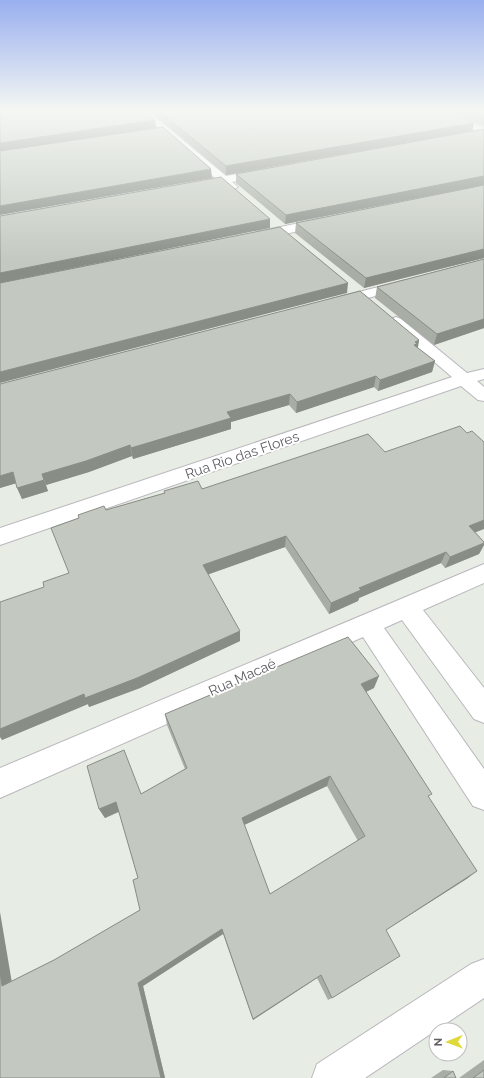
<svg xmlns="http://www.w3.org/2000/svg" width="484" height="1078" viewBox="0 0 484 1078" font-family="Raleway,sans-serif">
  <style>
    .lines { fill: none; stroke-linecap: round; stroke-linejoin: round }
    .minor-casing { stroke: #b9b6bd; stroke-width: 2 }
    .minor { fill: #fff; fill-rule: evenodd }
    .wall { fill: #a8ada5; fill-rule: evenodd }
    .shaded-wall { fill: #888d86 }
    .building { fill: #c3c9c0; stroke: #888d86; fill-rule: evenodd }
    .labels { text-anchor: middle; stroke-width: 4; stroke-linejoin: round; paint-order: stroke }
    .street-label { font-size: 14px; fill: #5f5c63; stroke: #fff }
  </style>
  <rect width="100%" height="100%" fill="#e7ede4"/>
  <g class="lines">
    <g class="minor-casing">
      <g id="minor">
        <polygon points="139,111 148,111 226,176 266,169 271,172 266,175 232,182 238,187 232,190 221,184 196,188 192,187 190,185 192,183 215,178"/>
        <polygon points="437,111 448,111 484,128 484,135"/>
        <polygon points="324,218 328,219 330,222 328,225 256,240 250,236 256,232"/>
        <polygon points="406,280 411,281 413,284 411,287 336,306 331,305 329,302 331,299"/>
        <polygon points="396,317 401,319 467,373 484,369 484,379 477,381 484,387 484,401 478,400 461,386 0,545 0,528 452,377 391,325 388,322 391,319"/>
        <polygon points="484,564 484,583 423,610 484,688 484,723 474,719 402,620 384,628 484,769 484,810 473,806 363,637 0,798 0,768"/>
        <polygon points="484,959 484,998 365,1078 312,1078 317,1064 471,964"/>
      </g>
    </g>
    <use href="#minor" class="minor"/>
  </g>
  <g class="wall">
    <polygon points="150,111 451,111 474,123 472,131 226,175"/>
    <polygon points="452,111 484,111 484,126"/>
    <polygon points="484,129 484,258 364,288 295,233 296,223 459,190 285,224 236,183 236,174"/>
    <polygon points="484,259 484,328 434,345 375,298 377,287"/>
    <polygon points="419,340 418,348 435,361 432,372 378,391 374,387 296,413 289,405 231,422 231,429 133,459 132,456 89,472 46,485 48,491 22,499 16,483 0,488 0,384"/>
    <polygon points="385,452 476,533 484,542 484,545 479,554 445,568 441,563 359,598 358,601 329,614 285,547 208,574 240,641 140,688 89,707 88,704 2,740 44,587 68,573 106,510 164,493 164,491 202,489"/>
    <path d="M374 688 366 692 429 797 468 878 386 930 332 998 328 1000 317 978 253 1020 223 934 143 986 165 1078 12 981 54 960 140 910 138 878 119 812 105 818 99 809 141 794 185 769 167 725 165 714ZM327 786 358 841 270 894 244 825Z"/>
    <polygon points="484,1060 484,1078 459,1078"/>
    <polygon points="443,1070 453,1071 456,1078 431,1078"/>
  </g>
  <g class="shaded-wall">
    <polygon points="155,120 156,128 0,152 0,143"/>
    <polygon points="474,123 472,131 226,175 226,166"/>
    <polygon points="211,169 212,178 0,215 0,206"/>
    <polygon points="484,176 484,185 285,224 286,215"/>
    <polygon points="270,219 270,228 0,283 0,273"/>
    <polygon points="484,249 484,258 364,288 366,278"/>
    <polygon points="348,283 347,293 0,383 0,372"/>
    <polygon points="484,319 484,328 434,345 437,334"/>
    <polygon points="419,340 417,351 414,354 414,344 415,342"/>
    <polygon points="435,361 432,372 378,391 380,380"/>
    <polygon points="376,376 374,387 296,413 297,402"/>
    <polygon points="290,394 289,405 231,422 231,429 133,459 131,448 227,412"/>
    <polygon points="130,445 132,456 89,472 46,485 42,474"/>
    <polygon points="13,472 17,483 0,488 0,476"/>
    <polygon points="44,480 48,491 22,499 17,488"/>
    <polygon points="484,520 484,529 464,537 469,526"/>
    <polygon points="286,536 285,547 204,576 203,565"/>
    <polygon points="484,543 484,545 479,554 445,568 450,557"/>
    <polygon points="446,552 441,563 359,598 358,601 329,614 331,603 359,588"/>
    <polygon points="240,631 240,641 140,688 89,707 88,704 2,740 0,737 0,729 84,694"/>
    <polygon points="379,676 374,688 357,696 361,684"/>
    <polygon points="330,776 327,786 242,826 242,818"/>
    <polygon points="116,802 120,811 105,818 99,809"/>
    <polygon points="477,871 468,878 380,934 386,930"/>
    <polygon points="0,912 13,989 2,986 0,972"/>
    <polygon points="222,929 223,934 143,986 165,1078 161,1078 138,983"/>
    <polygon points="321,975 317,978 253,1020 253,1019"/>
  </g>
  <g class="building">
    <polygon points="0,111 145,111 155,120 0,143"/>
    <polygon points="159,111 451,111 474,123 226,166"/>
    <polygon points="470,111 484,111 484,117"/>
    <polygon points="163,127 211,169 0,206 0,151"/>
    <polygon points="484,129 484,176 286,215 236,174"/>
    <polygon points="221,177 270,219 0,273 0,216"/>
    <polygon points="484,185 484,249 366,278 296,223"/>
    <polygon points="280,227 348,283 0,372 0,283"/>
    <polygon points="484,259 484,319 437,334 377,287"/>
    <polygon points="360,291 419,340 415,342 417,344 414,345 435,361 380,380 376,376 297,402 290,394 227,412 231,418 131,448 130,445 86,461 42,474 44,480 17,488 13,472 0,476 0,384"/>
    <polygon points="460,426 467,433 472,431 484,442 484,520 469,526 484,542 484,543 450,557 446,552 359,588 361,590 331,603 286,536 203,565 240,631 137,678 85,698 84,694 0,729 0,602 44,587 43,582 69,573 51,528 79,518 78,515 104,506 106,510 165,493 164,491 198,481 202,489 368,434 385,452"/>
    <path d="M348 637 379 676 361 684 432 794 428 796 477 871 386 930 400 956 332 998 321 975 253 1019 222 929 138 983 161 1078H0V972L2 986 54 960 140 910 133 880 138 878 116 802 99 809 87 766 124 750 141 794 187 768 165 714ZM330 776 365 836 270 894 242 818Z"/>
    <polygon points="484,1070 484,1078 473,1078"/>
    <polygon points="453,1071 456,1078 444,1078"/>
  </g>
  <linearGradient id="sky" x2="0" y2="1"><stop stop-color="#99afef"/><stop offset="0.42" stop-color="#f4f7f3"/><stop offset="1" stop-color="#f4f7f3" stop-opacity="0"/></linearGradient>
  <rect width="484" height="262" fill="url(#sky)"/>
  <g class="labels">
    <g class="street-label">
      <text transform="translate(242 455) rotate(-19)" y="5">Rua Rio das Flores</text>
      <text transform="translate(242 677) rotate(-24)" y="5">Rua Macaé</text>
    </g>
  </g>
  <g transform="translate(448 1042) rotate(269)"><circle r="19" fill="#ffffff" stroke="#bfbec1"/>
  <path d="M0-3L7 15L0 10L-7 15Z" fill="#dfda39"/>
  <text y="-6" font-size="11" font-weight="bold" text-anchor="middle" fill="#5f5c63">N</text>
  </g>
</svg>
